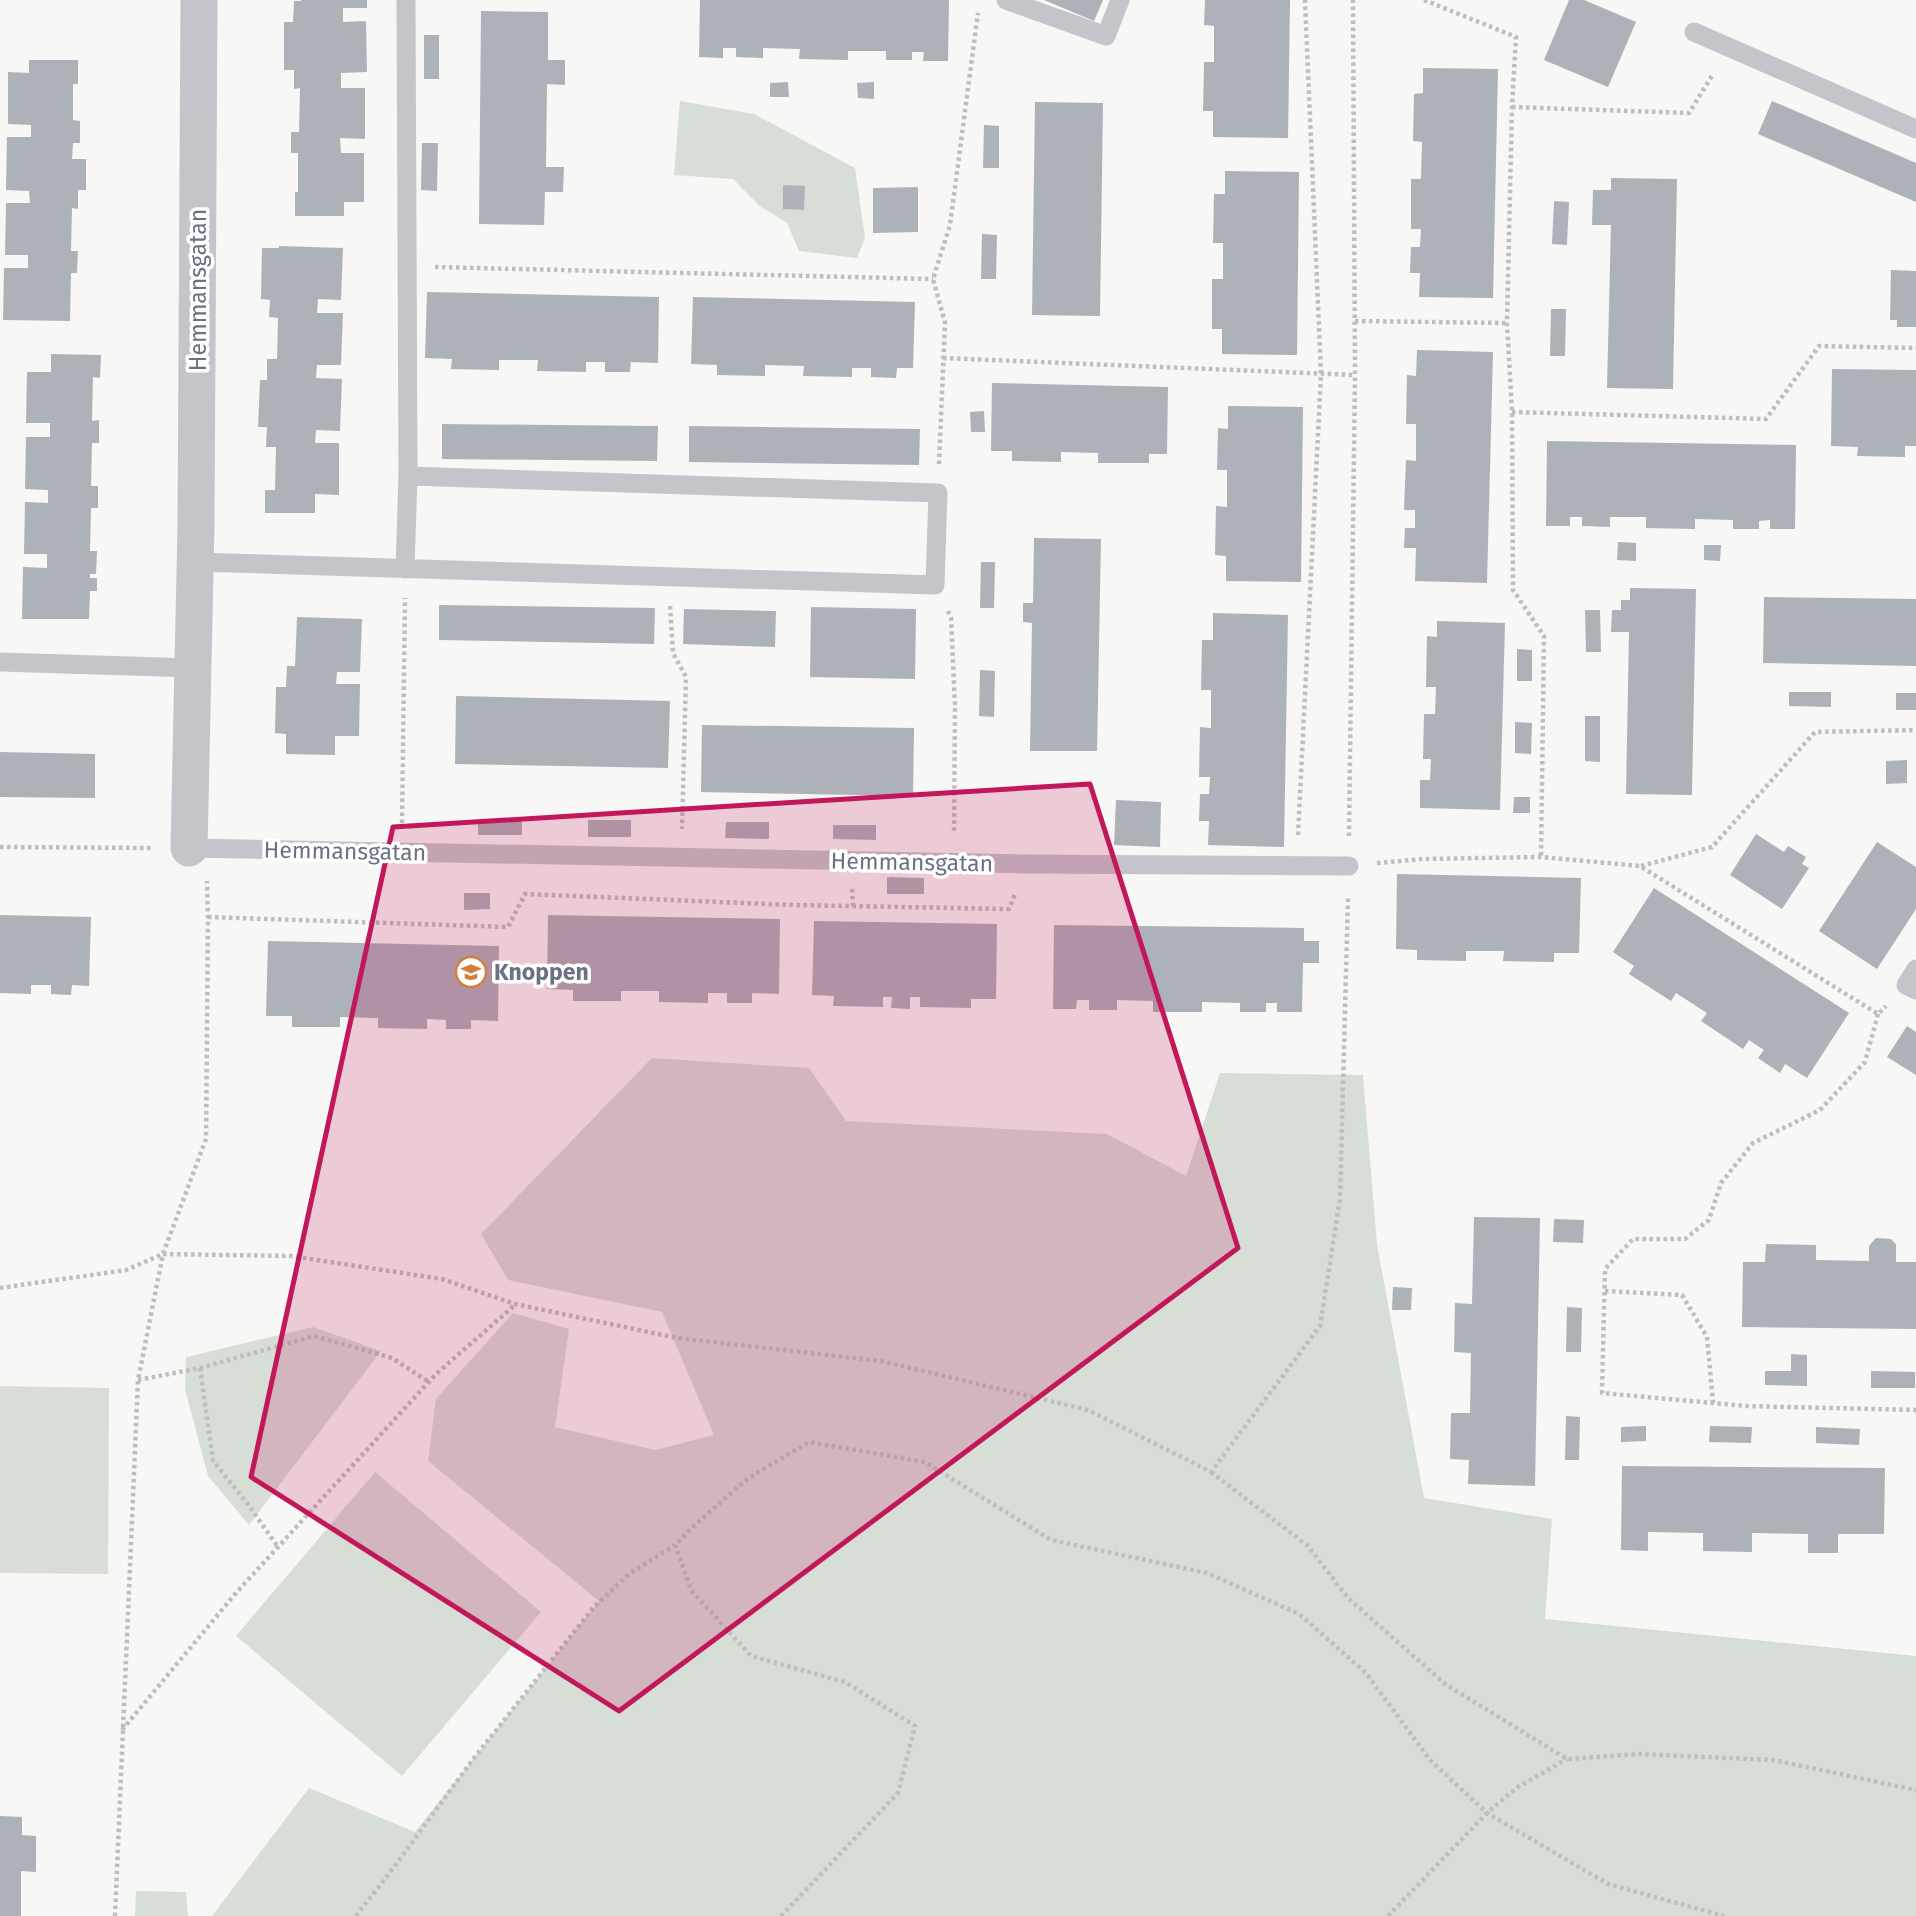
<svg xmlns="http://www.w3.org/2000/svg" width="1916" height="1916" viewBox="0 0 1916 1916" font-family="'Fira Sans',sans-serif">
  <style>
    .green { fill: #d7ded6 }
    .building { fill: #adb1b8 }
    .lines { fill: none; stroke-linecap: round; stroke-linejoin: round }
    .path { stroke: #bdbec1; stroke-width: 4.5; stroke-dasharray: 3.5 3.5; stroke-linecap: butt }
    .lane { stroke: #c3c5ca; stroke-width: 19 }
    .street { stroke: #c3c5ca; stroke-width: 37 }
    .marked { fill: #c2185b; fill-opacity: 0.2; stroke: #c2185b; stroke-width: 5; stroke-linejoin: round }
    .labels { text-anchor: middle; stroke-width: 7; stroke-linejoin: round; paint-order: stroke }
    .street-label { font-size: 23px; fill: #697183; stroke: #fff }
    .poi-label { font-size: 23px; font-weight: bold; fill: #697183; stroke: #fff; text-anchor: start }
  </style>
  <rect width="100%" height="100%" fill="#f7f7f5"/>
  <g class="green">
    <polygon points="680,101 754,114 855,168 865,238 857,258 799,251 787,223 761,207 733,179 674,175"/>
    <polygon points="652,1058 809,1068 846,1121 1107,1134 1186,1176 1220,1073 1363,1075 1377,1245 1424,1498 1552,1519 1545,1619 1916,1656 1916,1916 212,1916 309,1788 415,1832 599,1601 428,1461 436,1399 513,1313 569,1329 555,1427 655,1450 714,1435 662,1312 508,1280 481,1234"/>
    <polygon points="313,1327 381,1351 249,1525 208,1476 185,1389 186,1357"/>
    <polygon points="0,1386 109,1388 108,1574 0,1573"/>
    <polygon points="375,1472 541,1612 402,1776 236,1636"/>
    <polygon points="136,1891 186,1892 188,1916 135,1916"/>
  </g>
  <g class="building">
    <polygon points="301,0 367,0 367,8 343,8 343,22 366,21 367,72 341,73 341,88 365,88 365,139 340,138 341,153 364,153 364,202 344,202 344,216 295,216 295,192 298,192 298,153 291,153 291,132 299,132 300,88 294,89 294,70 284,70 284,22 293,22 294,1 301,1"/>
    <polygon points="700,0 949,0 948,61 923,61 924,52 912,52 912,60 886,60 886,51 848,51 848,60 799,59 800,49 763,48 763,58 736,57 736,48 723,48 723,58 699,57"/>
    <polygon points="1044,0 1103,0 1094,21"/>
    <polygon points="1205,0 1290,0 1288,138 1213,137 1213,111 1203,111 1204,62 1214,62 1214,26 1204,25"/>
    <polygon points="1569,0 1584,0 1636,22 1608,87 1544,60"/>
    <polygon points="481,11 548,12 548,60 565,60 565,85 547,84 546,167 564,167 563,192 545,192 544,225 479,224"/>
    <rect x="424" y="35" width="15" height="44"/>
    <polygon points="29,60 78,60 78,84 73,84 73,120 80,121 80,143 73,143 72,159 86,159 86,190 78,190 78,209 72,208 71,251 78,251 77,273 71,273 70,321 3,320 4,268 28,268 28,255 5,255 6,203 30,203 29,191 6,190 7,137 31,137 31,125 8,124 8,72 29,73"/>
    <polygon points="1423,68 1498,69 1493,298 1419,297 1420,273 1410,273 1411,247 1420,247 1421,229 1411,229 1411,179 1421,179 1422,142 1413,141 1414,94 1423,93"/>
    <polygon points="788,82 789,97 770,97 770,83"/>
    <polygon points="874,82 874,99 858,98 857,83"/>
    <polygon points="1772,101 1916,163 1916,202 1758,134"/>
    <polygon points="1035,102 1103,103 1100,316 1032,315"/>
    <polygon points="984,125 999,126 999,168 983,168"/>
    <polygon points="422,143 438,143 437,191 421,190"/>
    <polygon points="1225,171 1299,172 1297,355 1222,354 1222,329 1212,329 1212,279 1223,279 1223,243 1213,243 1214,194 1225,194"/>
    <polygon points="1611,178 1677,179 1673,389 1607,388 1611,225 1592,225 1593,190 1611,190"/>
    <polygon points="783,185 805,186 804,210 783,209"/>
    <polygon points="918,187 918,232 873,233 873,188"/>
    <polygon points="1554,201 1569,202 1567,245 1552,244"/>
    <polygon points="982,234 997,235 996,279 981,279"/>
    <polygon points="279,246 343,248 341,300 318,299 317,313 343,313 341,365 317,365 316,378 342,379 340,431 316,430 315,443 339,443 339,495 315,494 315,513 265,513 265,490 275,490 276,447 266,447 267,427 258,427 260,380 267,380 267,359 277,359 278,318 269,317 270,300 261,299 262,248 279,248"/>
    <polygon points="1891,270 1916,271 1916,327 1897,327 1897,320 1890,320"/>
    <polygon points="427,292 659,297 658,363 631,362 630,372 605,372 605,362 586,362 586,372 537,371 538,360 499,360 499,370 451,369 452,359 425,358"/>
    <polygon points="693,297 915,302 913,368 897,368 896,378 871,377 871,368 852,368 852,377 803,376 804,366 765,365 765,376 717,375 717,365 691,364"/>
    <polygon points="1551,309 1566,309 1565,356 1550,356"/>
    <polygon points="1417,350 1493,352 1487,583 1415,581 1416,548 1404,548 1405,528 1415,528 1415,510 1404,510 1406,460 1416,461 1416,424 1406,424 1407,375 1416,376"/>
    <polygon points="51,354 101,355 100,378 93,377 92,421 99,420 99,443 92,443 91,486 98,486 98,508 91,508 90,551 97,551 96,574 90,574 90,578 97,578 97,591 90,591 89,619 22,619 23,567 47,568 47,554 24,554 25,502 48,503 48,490 25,489 26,437 50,437 50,423 26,423 27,372 51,372"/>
    <polygon points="1832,369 1916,370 1916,446 1905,446 1905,457 1857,456 1858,447 1831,446"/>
    <polygon points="992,383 1168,387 1167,454 1149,454 1149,463 1098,463 1098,453 1061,452 1061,462 1012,461 1012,451 991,451"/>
    <polygon points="1228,406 1303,407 1301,582 1226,581 1226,556 1215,555 1216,506 1227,507 1227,470 1217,470 1218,428 1228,429"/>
    <polygon points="984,411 985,432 971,432 970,412"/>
    <polygon points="442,424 658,426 657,461 442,459"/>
    <polygon points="689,426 920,429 919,465 689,462"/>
    <polygon points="1547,441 1796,445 1795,529 1770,529 1770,520 1759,521 1759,529 1733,529 1733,520 1695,519 1695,529 1646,528 1646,517 1610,517 1610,527 1582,526 1582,517 1570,517 1570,526 1546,526"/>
    <polygon points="1034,538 1101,539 1097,751 1030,751 1032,623 1023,622 1023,603 1033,603"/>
    <polygon points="1618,542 1636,543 1636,561 1617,560"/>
    <polygon points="1704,545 1721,545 1720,561 1704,560"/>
    <polygon points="981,562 995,562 994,608 980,608"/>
    <polygon points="1630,588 1696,589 1692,795 1626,794 1629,632 1611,632 1612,610 1621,610 1621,600 1630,600"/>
    <polygon points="1764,597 1916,599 1916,666 1763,663"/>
    <polygon points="439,605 655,608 654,644 439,640"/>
    <polygon points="811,607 916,609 915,679 810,677"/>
    <polygon points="684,609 776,611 775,647 683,644"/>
    <polygon points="1585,610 1600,610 1601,652 1586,652"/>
    <polygon points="1213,613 1288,615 1284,847 1208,845 1209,821 1199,821 1200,794 1209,794 1210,777 1199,777 1200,727 1211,728 1211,690 1201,690 1202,640 1213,640"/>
    <polygon points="297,617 362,619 360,672 337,672 336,684 360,684 359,736 335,736 335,755 286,754 286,734 275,733 276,687 286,687 287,666 295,666"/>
    <polygon points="1437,621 1505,623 1500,810 1420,808 1420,780 1430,780 1431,759 1423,759 1424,714 1435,714 1436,687 1426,687 1427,636 1437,637"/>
    <polygon points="1517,649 1532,650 1532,681 1517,681"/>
    <polygon points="980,670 995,671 994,717 979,716"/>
    <polygon points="1789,692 1831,692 1831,707 1789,706"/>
    <rect x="1896" y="693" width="20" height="17"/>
    <polygon points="456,696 670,701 668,768 455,764"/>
    <polygon points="1585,716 1600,716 1600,762 1585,761"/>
    <polygon points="1515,722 1532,723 1531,754 1515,753"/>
    <polygon points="702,725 914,728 913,796 701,792"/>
    <polygon points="0,752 95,754 95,798 0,797"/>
    <polygon points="1907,760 1907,783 1886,784 1886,761"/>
    <polygon points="1514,797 1530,797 1530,813 1513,813"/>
    <polygon points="1116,800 1161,802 1160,847 1114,845"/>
    <rect x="478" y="819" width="44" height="16"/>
    <rect x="588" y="820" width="43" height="17"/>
    <polygon points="726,822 769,822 769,839 725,838"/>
    <polygon points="833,825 876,825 876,840 833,839"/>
    <polygon points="1756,834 1784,852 1788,846 1806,857 1802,864 1809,868 1782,909 1730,875"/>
    <polygon points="1877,842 1916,867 1916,909 1877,969 1819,931"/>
    <polygon points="1397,874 1581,878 1579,953 1554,953 1554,962 1503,961 1504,951 1466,951 1466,961 1417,960 1417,950 1396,949"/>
    <polygon points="887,877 924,878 924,894 887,894"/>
    <polygon points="1654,888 1849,1013 1807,1078 1785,1064 1780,1073 1758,1058 1764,1050 1749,1040 1743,1049 1701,1021 1707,1013 1676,993 1671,1001 1629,974 1634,966 1613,952"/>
    <polygon points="464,893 490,893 490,909 464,910"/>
    <polygon points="0,915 91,917 89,986 72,985 71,995 51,994 51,985 31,985 31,994 0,993"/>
    <polygon points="548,915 780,919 779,994 752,993 752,1003 727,1003 727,993 708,993 708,1003 659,1002 659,991 621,991 621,1001 573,1001 573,990 547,989"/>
    <polygon points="814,921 997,924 996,999 971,999 971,1008 920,1007 920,997 910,997 910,1009 891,1008 892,997 883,997 883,1007 833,1006 834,996 812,995"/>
    <polygon points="1054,925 1304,928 1304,941 1319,941 1319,963 1303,963 1302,1012 1277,1012 1277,1003 1266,1003 1266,1012 1240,1012 1240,1003 1202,1002 1202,1012 1153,1012 1153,1001 1117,1000 1117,1010 1089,1010 1089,1000 1077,1000 1076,1009 1053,1009"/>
    <polygon points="268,941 499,946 498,1021 471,1020 471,1029 446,1029 446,1020 427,1019 427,1029 378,1028 378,1018 340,1017 340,1027 292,1027 292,1016 266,1016"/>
    <polygon points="1907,1026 1916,1032 1916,1075 1887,1057"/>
    <polygon points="1474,1217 1540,1218 1535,1486 1468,1484 1469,1460 1450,1459 1451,1413 1470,1413 1471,1353 1454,1352 1455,1303 1472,1304"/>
    <polygon points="1554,1219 1584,1220 1583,1243 1553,1242"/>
    <polygon points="1876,1238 1891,1239 1896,1244 1896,1262 1916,1262 1916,1329 1742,1327 1743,1262 1765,1262 1766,1244 1816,1245 1816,1260 1869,1261 1869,1246"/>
    <polygon points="1393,1287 1412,1288 1411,1310 1392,1310"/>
    <polygon points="1567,1307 1582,1308 1581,1352 1566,1352"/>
    <polygon points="1791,1354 1807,1355 1807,1386 1765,1385 1765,1371 1791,1371"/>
    <polygon points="1871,1371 1915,1372 1915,1388 1871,1388"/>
    <polygon points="1566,1416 1580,1417 1579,1460 1565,1460"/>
    <polygon points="1646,1426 1646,1441 1621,1442 1621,1427"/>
    <polygon points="1710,1426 1752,1427 1751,1443 1709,1442"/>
    <polygon points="1816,1427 1860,1429 1859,1445 1816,1443"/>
    <polygon points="1622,1466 1885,1468 1884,1534 1838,1534 1838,1553 1808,1553 1808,1534 1752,1533 1752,1552 1703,1551 1703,1533 1648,1532 1648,1551 1621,1550"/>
    <polygon points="0,1816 22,1817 22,1835 36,1836 36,1872 21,1871 21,1916 0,1916"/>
  </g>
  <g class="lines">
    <g class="path">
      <polyline points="1424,0 1516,37 1512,107 1507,323 1512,412 1513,590 1544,636 1541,857"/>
      <polyline points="1512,107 1689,113 1713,74"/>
      <polyline points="435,267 933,279"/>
      <polyline points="1355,321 1507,323"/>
      <polyline points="943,358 1355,375"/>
      <polyline points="1512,412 1766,419 1819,346 1916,348"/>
      <polyline points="939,464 945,323 933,279 950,225 978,13"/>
      <polyline points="670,606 673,653 686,677 682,829"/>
      <polyline points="948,611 951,618 955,705 954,832"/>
      <polyline points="402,823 405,598"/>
      <polyline points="1298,835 1321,374 1305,0"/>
      <polyline points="1349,836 1355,375 1353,0"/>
      <polyline points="0,847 151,848"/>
      <polyline points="1377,863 1423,859 1541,857 1640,866 1878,1014 1886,1006"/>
      <polyline points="1641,866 1712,847 1815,732 1916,730"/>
      <polyline points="852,889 853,906"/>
      <polyline points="208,917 508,927 525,894 793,905 1009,909 1016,892"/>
      <polyline points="1878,1014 1865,1062 1820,1110 1753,1143 1721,1183 1709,1220 1685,1239 1633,1239 1605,1269 1602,1393 1746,1406 1916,1410"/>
      <polyline points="0,1288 126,1270 163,1254 206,1139 208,917 207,881"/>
      <polyline points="1605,1291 1682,1295 1707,1337 1713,1403"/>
      <polyline points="200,1368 213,1461 247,1503 278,1547"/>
      <polyline points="138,1380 200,1368 314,1336 392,1358 429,1382"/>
      <polyline points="1211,1472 1308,1546 1348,1598 1445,1684 1567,1759 1639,1754 1773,1760 1916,1790"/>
      <polyline points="122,1730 236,1593 436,1374 515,1305"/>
      <polyline points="115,1916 138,1380 163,1254 291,1256 442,1279 515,1304 677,1338 881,1361 1088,1410 1211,1472 1320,1326 1340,1199 1348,897"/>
      <polyline points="356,1916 394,1867 474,1758 594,1607 629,1574 675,1545"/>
      <polyline points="781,1916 898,1793 915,1726 845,1682 751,1656 691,1590 675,1545 695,1525 747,1479 809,1442 925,1462 1051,1540 1207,1573 1299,1614 1366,1673 1430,1760 1487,1813 1608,1884 1724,1916"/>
      <polyline points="1388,1916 1487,1813 1518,1787 1567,1759"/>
    </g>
    <g class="lane">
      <polyline points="406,0 408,476"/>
      <polyline points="1006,0 1106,36 1120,0"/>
      <polyline points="1694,32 1916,129"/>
      <path d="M196 562C442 570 689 577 935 585L938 493 408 476 405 569"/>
      <polyline points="0,662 193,668"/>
      <polyline points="189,848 1026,864 1349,866"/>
      <polyline points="1916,969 1906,985 1916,990"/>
    </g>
    <polyline class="street" points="189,848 196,525 199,0"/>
  </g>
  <path class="marked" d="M1090 784 1238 1248 619 1711 251 1477 393 827Z"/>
  <defs>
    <g id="school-ring" transform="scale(1.575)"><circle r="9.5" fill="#fff" stroke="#d47f38" stroke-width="1.5"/><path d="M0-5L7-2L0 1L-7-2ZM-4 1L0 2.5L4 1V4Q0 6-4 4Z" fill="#d47f38"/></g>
  </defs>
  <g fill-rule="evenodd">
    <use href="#school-ring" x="471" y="972"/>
  </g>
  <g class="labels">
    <g class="street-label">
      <text transform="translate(198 290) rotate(-90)" y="8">Hemmansgatan</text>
      <text transform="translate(345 851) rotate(1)" y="8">Hemmansgatan</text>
      <text transform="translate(912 862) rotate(1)" y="8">Hemmansgatan</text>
    </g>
    <g class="poi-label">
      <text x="494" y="980">Knoppen</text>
    </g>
  </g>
</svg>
